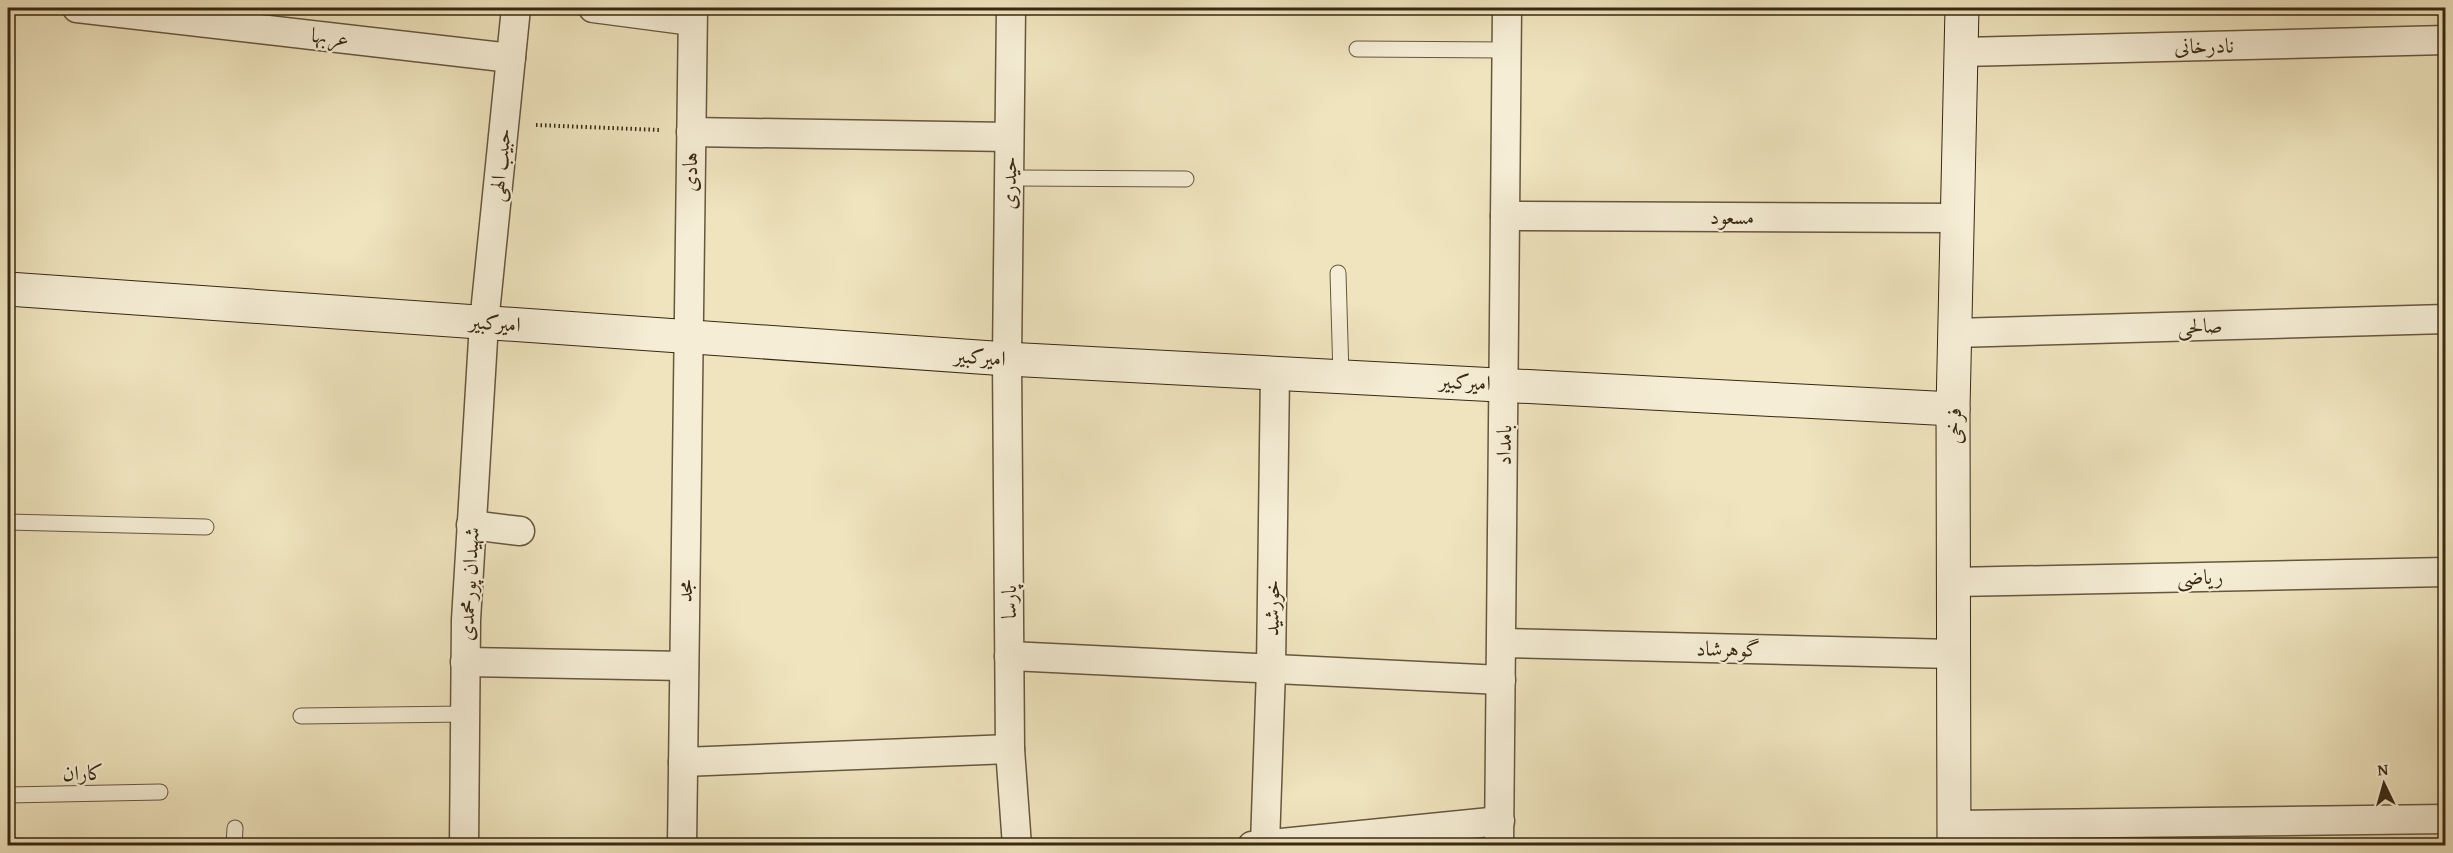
<svg xmlns="http://www.w3.org/2000/svg" width="2453" height="853" viewBox="0 0 2453 853" font-family="'Gentium Book Plus',Amiri,serif">
  <style>
    .lines { fill: none; stroke-linecap: round; stroke-linejoin: round }
    .lane-casing { stroke: #66573e; stroke-width: 17 }
    .street-casing { stroke: #66573e; stroke-width: 31 }
    .secondary-casing { stroke: #382813; stroke-width: 35 }
    .path { stroke: #382813; stroke-width: 4; stroke-dasharray: 1.5 3; stroke-linecap: butt }
    .lane { stroke: #f5edd5; stroke-width: 15 }
    .street { stroke: #f5edd5; stroke-width: 28 }
    .secondary { stroke: #f5edd5; stroke-width: 33 }
    .labels { text-anchor: middle; stroke-width: 4.5; stroke-linejoin: round; paint-order: stroke }
    .street-label { font-size: 21px; fill: #382813; stroke: #f5edd5 }
  </style>
  <rect width="100%" height="100%" fill="#efe4be"/>
  <filter id="stains"><feTurbulence type="fractalNoise" baseFrequency=".00333" numOctaves="4"/><feColorMatrix values="0 0 0 0 .2 0 0 0 0 .09 0 0 0 0 .02 0 0 0 .5 -.17"/></filter>
  <radialGradient id="worn" r=".72"><stop offset=".6" stop-color="#630" stop-opacity="0"/><stop offset="1" stop-color="#630" stop-opacity=".3"/></radialGradient>
  <g class="lines">
    <g class="lane-casing">
      <g id="lane">
        <polyline points="1357,49 1506,50"/>
        <polyline points="1009,178 1186,179"/>
        <polyline points="1338,273 1341,376"/>
        <polyline points="8,522 206,527"/>
        <polyline points="301,716 465,714"/>
        <polyline points="8,795 160,792"/>
        <polyline points="234,846 235,828"/>
      </g>
    </g>
    <g class="street-casing">
      <g id="street">
        <polyline points="77,8 511,58"/>
        <polyline points="593,8 692,21"/>
        <polyline points="1011,8 1007,359 1010,749 1017,846"/>
        <polyline points="1962,52 2446,40"/>
        <polyline points="691,132 1009,137"/>
        <polyline points="1505,216 1958,218"/>
        <polyline points="1955,333 2446,319"/>
        <polyline points="471,525 520,531"/>
        <polyline points="1954,582 2446,572"/>
        <polyline points="1502,643 1953,654"/>
        <polyline points="1009,656 1501,680"/>
        <polyline points="465,662 684,666"/>
        <polyline points="683,762 1010,749"/>
        <polyline points="1953,825 2446,819"/>
        <polyline points="1265,844 1271,669 1275,373"/>
        <polyline points="464,846 466,620 484,323 516,8"/>
        <polyline points="682,846 693,8"/>
        <polyline points="1252,846 1500,821"/>
        <polyline points="1499,846 1507,8"/>
      </g>
    </g>
    <g class="secondary-casing">
      <g id="secondary">
        <polyline points="8,289 1007,359 1953,409"/>
        <polyline points="1954,846 1953,409 1962,8"/>
      </g>
    </g>
    <polyline class="path" points="536,125 660,130"/>
    <use href="#lane" class="lane"/>
    <use href="#street" class="street"/>
    <use href="#secondary" class="secondary"/>
  </g>
  <g class="labels">
    <g class="street-label">
      <text transform="translate(330 37) rotate(7)" y="7">عربها</text>
      <text transform="translate(2204 46) rotate(-1)" y="7">نادرخانی</text>
      <text transform="translate(500 165) rotate(-84)" y="7">حبیب الهی</text>
      <text transform="translate(690 172) rotate(-89)" y="7">هادی</text>
      <text transform="translate(1009 183) rotate(-89)" y="7">حیدری</text>
      <text x="1732" y="224">مسعود</text>
      <text transform="translate(495 323) rotate(4)" y="7">امیرکبیر</text>
      <text transform="translate(2200 326) rotate(-2)" y="7">صالحی</text>
      <text transform="translate(980 357) rotate(4)" y="7">امیرکبیر</text>
      <text transform="translate(1465 382) rotate(3)" y="7">امیرکبیر</text>
      <text transform="translate(1954 426) rotate(-90)" y="7">فرخی</text>
      <text transform="translate(1504 445) rotate(-89)" y="7">بامداد</text>
      <text transform="translate(2200 577) rotate(-1)" y="7">ریاضی</text>
      <text transform="translate(469 584) rotate(-87)" y="7">شهیدان پورمحمدی</text>
      <text transform="translate(685 591) rotate(-89)" y="7">مجد</text>
      <text transform="translate(1009 602) rotate(-90)" y="7">پارسا</text>
      <text transform="translate(1272 608) rotate(-89)" y="7">خورشید</text>
      <text transform="translate(1728 649) rotate(1)" y="7">گوهرشاد</text>
      <text transform="translate(83 773) rotate(-1)" y="7">کاران</text>
    </g>
  </g>
  <rect width="2453" height="853" fill="none" stroke="#efe4be" stroke-width="30"/>
  <rect x="9" y="9" width="2435" height="835" fill="none" stroke="#382813" stroke-width="3"/>
  <rect x="15" y="15" width="2423" height="823" fill="none" stroke="#382813" stroke-width="1.5"/>
  <g transform="translate(2384 784) rotate(355)" stroke="#f5edd5" stroke-width="4.5" paint-order="stroke">
  <path d="M0-4.5L10 22L0 15L-10 22Z" fill="#382813"/>
  <text y="-9" font-size="16" font-weight="bold" text-anchor="middle" fill="#382813">N</text>
  </g>
  <rect width="100%" height="100%" filter="url(#stains)"/>
  <rect width="100%" height="100%" fill="url(#worn)"/>
</svg>
